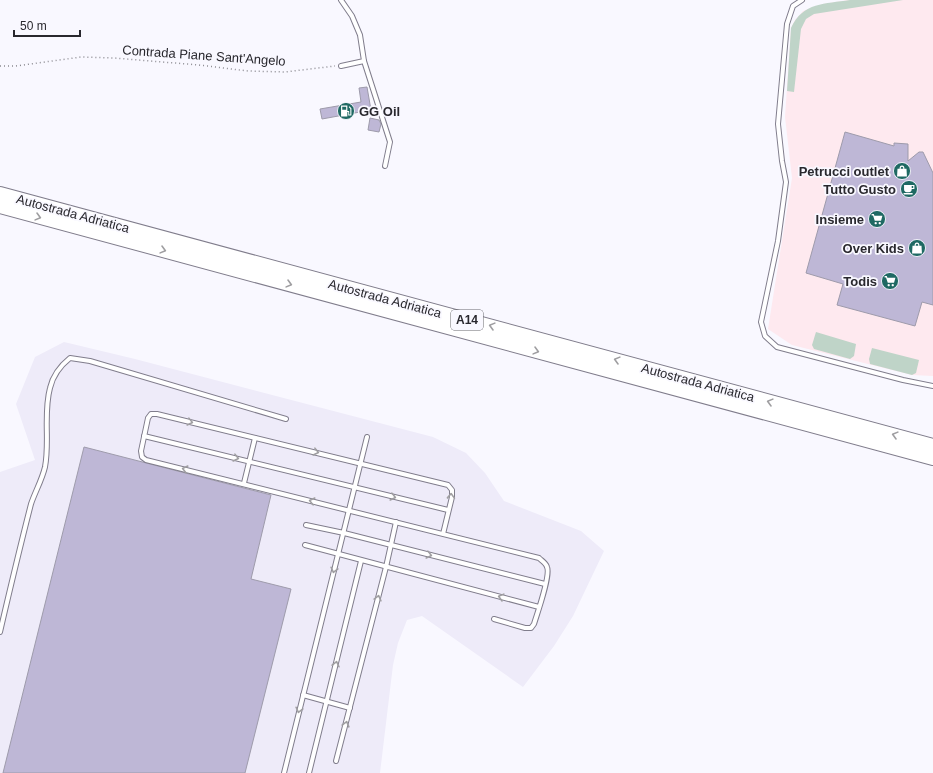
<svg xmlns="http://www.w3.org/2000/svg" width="933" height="773" viewBox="0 0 933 773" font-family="Helvetica,sans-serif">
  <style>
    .commercial { fill: #fee9ef }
    .built { fill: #eeebf9 }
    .green { fill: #bfd4c8 }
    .building { fill: #beb7d6; stroke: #9e9bab }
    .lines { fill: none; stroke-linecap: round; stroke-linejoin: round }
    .service-casing { stroke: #807d8c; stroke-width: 6 }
    .motorway-casing { stroke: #807d8c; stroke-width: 16 }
    .path { stroke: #8c8b91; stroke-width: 1.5; stroke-dasharray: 1 3; stroke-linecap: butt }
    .service { stroke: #fff; stroke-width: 4 }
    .motorway { stroke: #fff; stroke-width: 14 }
    .oneway { stroke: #9f9ea1 }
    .labels { text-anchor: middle; stroke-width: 3.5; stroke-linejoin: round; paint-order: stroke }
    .shield { fill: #f9f8ff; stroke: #67666d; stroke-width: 1 }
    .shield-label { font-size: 12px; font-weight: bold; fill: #29282e }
    .street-label { font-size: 13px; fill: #29282e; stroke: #f9f8ff }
    .poi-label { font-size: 13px; font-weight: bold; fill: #29282e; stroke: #f9f8ff; text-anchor: end }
  </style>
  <rect width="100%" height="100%" fill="#f9f8ff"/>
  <polygon class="commercial" points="848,0 933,0 933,376 912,375 792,345 768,329 792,178 785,117 791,28 795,20 803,11 823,4"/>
  <polygon class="built" points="64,342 135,359 433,437 466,453 485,473 504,501 581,531 604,551 573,616 554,646 523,687 422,616 407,620 398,643 393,665 380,773 0,773 0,472 35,460 16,404 35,357"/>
  <g class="green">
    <path d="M850 0H903L814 14 806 19 801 29 794 92 787 91 791 28C803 2 825 4 850 0Z"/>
    <polygon points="816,332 856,344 854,356 850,359 814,349 812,345"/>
    <polygon points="872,348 919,360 916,373 912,375 870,364 869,359"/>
  </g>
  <g class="building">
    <polygon points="367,87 371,110 322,119 320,109 361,102 359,88"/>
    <polygon points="370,118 379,120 381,124 379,132 368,130"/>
    <polygon points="845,132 894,146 894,143 908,144 908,161 919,152 923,152 933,173 933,305 922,302 915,326 837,305 843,284 806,273"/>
    <polygon points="84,447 271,495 251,579 291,589 245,773 3,773"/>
  </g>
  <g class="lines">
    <g class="service-casing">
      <g id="service">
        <polyline points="802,0 793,6 787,24 778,124 782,161 786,182 778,241 761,322 765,336 777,347 903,380 933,386"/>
        <polyline points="364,61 390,142 385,166"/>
        <polyline points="341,66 364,61 360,35 352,16 341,0"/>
        <polyline points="144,436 448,510"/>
        <polyline points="244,483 255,438"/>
        <polyline points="306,525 344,533 545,584"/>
        <path d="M443 534 452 497V490L448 485 157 414H151L148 418 141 451 142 457 146 460 539 558C542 561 546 563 547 567 551 575 537 614 534 624L531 628H525L494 619"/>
        <polyline points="305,545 539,607"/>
        <path d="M0 632C10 589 20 547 31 504 35 492 42 480 45 467 50 441 43 414 50 388 53 375 60 366 70 358L90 361 286 419"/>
        <polyline points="303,695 350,708"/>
        <polyline points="336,761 386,567 396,522"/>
        <polyline points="284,773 367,437"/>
        <polyline points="309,773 361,561"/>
      </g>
    </g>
    <g class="motorway-casing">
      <g id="motorway">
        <polyline points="0,194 933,446"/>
        <polyline points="0,206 933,458"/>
      </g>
    </g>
    <polyline class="path" points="0,66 16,66 81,57 114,58 199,65 248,71 285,72 335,66"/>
    <use href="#service" class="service"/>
    <use href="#motorway" class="motorway"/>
  </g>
  <defs><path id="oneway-chevron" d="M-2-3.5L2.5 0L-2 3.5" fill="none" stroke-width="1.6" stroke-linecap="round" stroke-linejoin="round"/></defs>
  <g class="oneway">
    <use href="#oneway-chevron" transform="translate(38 217) rotate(15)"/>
    <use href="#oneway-chevron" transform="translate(163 250) rotate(15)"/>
    <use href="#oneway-chevron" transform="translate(289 284) rotate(15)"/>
    <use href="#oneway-chevron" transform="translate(492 326) rotate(-165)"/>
    <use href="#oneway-chevron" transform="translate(536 351) rotate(15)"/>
    <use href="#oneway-chevron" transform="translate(617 360) rotate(-165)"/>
    <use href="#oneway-chevron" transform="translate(770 402) rotate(-165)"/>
    <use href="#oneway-chevron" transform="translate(190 422) rotate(14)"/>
    <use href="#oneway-chevron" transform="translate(895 435) rotate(-165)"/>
    <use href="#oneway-chevron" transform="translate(316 452) rotate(14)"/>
    <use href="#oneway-chevron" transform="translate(236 458) rotate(14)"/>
    <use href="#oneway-chevron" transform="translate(185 469) rotate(-166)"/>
    <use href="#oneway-chevron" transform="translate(451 496) rotate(-88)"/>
    <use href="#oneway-chevron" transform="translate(393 497) rotate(14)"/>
    <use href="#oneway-chevron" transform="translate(312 501) rotate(-166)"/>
    <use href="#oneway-chevron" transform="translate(429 555) rotate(14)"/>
    <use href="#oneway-chevron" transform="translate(334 570) rotate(104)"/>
    <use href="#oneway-chevron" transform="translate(501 597) rotate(-165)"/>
    <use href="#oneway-chevron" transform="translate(378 598) rotate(-76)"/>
    <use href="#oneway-chevron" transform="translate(336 664) rotate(-77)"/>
    <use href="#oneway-chevron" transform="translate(299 710) rotate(104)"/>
    <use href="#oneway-chevron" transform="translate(346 724) rotate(-75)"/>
  </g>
  <defs>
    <g id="fuel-disc" transform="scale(0.9)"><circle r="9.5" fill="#1f6963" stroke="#f9f8ff"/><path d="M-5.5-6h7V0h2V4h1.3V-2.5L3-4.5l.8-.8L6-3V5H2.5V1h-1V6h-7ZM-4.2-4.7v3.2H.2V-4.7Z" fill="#fff"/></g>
    <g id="shop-disc" transform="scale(0.9)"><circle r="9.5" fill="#1f6963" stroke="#f9f8ff"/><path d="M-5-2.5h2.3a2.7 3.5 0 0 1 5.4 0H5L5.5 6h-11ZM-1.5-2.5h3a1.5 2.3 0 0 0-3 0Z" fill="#fff"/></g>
    <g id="cafe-disc" transform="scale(0.9)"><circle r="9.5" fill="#1f6963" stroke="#f9f8ff"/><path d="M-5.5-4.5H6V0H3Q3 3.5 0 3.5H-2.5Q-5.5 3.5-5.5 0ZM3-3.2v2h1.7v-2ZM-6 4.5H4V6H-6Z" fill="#fff"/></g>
    <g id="supermarket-disc" transform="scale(0.9)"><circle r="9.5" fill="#1f6963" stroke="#f9f8ff"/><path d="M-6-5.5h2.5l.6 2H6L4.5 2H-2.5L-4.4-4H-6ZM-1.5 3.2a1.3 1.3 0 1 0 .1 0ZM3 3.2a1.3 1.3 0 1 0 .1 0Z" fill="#fff"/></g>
  </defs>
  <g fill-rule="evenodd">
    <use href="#fuel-disc" x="346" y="111"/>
    <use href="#shop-disc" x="902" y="171"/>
    <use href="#cafe-disc" x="909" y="189"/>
    <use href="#supermarket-disc" x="877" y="219"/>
    <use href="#shop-disc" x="917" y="248"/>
    <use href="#supermarket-disc" x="890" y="281"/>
  </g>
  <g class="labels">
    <rect class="shield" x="451" y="310" width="32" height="20" rx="3"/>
    <g class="shield-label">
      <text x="467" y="324">A14</text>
    </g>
    <g class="street-label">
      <text transform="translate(204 55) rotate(4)" y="5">Contrada Piane Sant'Angelo</text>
      <text transform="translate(73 213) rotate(15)" y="5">Autostrada Adriatica</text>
      <text transform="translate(385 298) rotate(15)" y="5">Autostrada Adriatica</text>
      <text transform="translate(698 382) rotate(15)" y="5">Autostrada Adriatica</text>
    </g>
    <g class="poi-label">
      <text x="359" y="116" text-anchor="start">GG Oil</text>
      <text x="889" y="176">Petrucci outlet</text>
      <text x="896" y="194">Tutto Gusto</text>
      <text x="864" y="224">Insieme</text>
      <text x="904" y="253">Over Kids</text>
      <text x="877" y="286">Todis</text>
    </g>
  </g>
  <path d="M14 30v6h66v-6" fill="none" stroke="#29282e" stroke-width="2"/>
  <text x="20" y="30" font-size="12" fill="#29282e" stroke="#f9f8ff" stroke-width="3" paint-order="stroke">50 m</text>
</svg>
